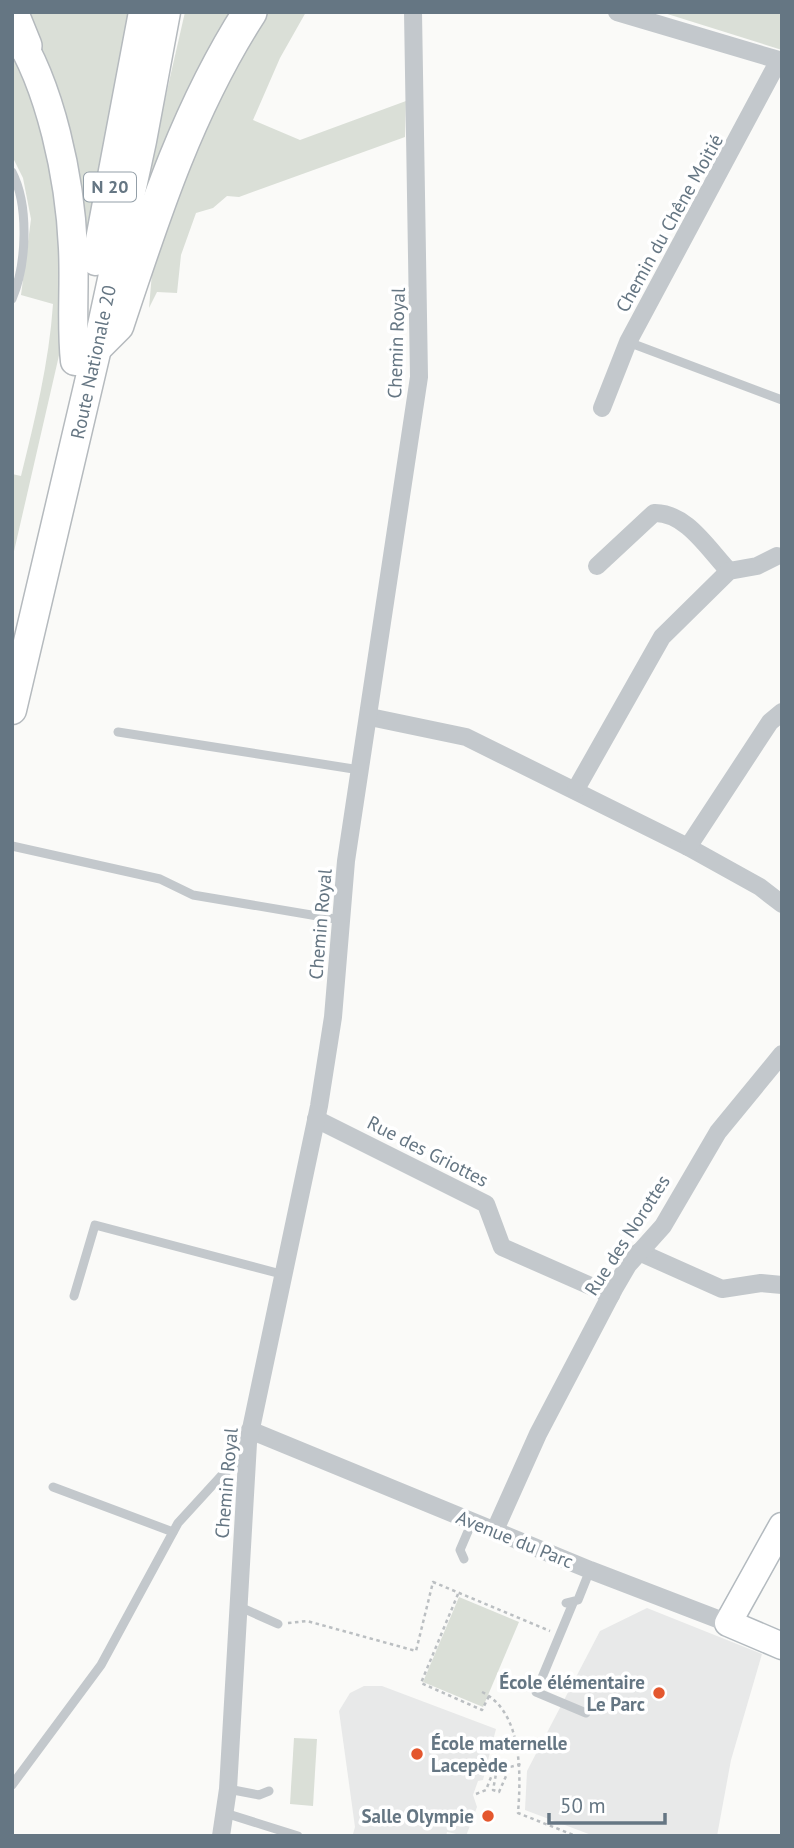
<svg xmlns="http://www.w3.org/2000/svg" width="794" height="1848" viewBox="0 0 794 1848" font-family="'PT Sans',sans-serif">
  <style>
    .built { fill: #e8e9e9 }
    .green { fill: #dadfd7 }
    .lines { fill: none; stroke-linecap: round; stroke-linejoin: round }
    .secondary-casing { stroke: #b3babf; stroke-width: 29 }
    .primary-casing { stroke: #b5babe; stroke-width: 31 }
    .highway-casing { stroke: #b4b9bd; stroke-width: 36 }
    .path { stroke: #bbbfc2; stroke-width: 2.5; stroke-dasharray: 3.5 3.5; stroke-linecap: butt }
    .lane { stroke: #c3c8cc; stroke-width: 9 }
    .street { stroke: #c3c8cc; stroke-width: 18 }
    .secondary { stroke: #fff; stroke-width: 26 }
    .primary { stroke: #fff; stroke-width: 28 }
    .highway { stroke: #fff; stroke-width: 33 }
    .poi-dot { fill: #e4572e; stroke: #fff; stroke-width: 2.5 }
    .labels { text-anchor: middle; stroke-width: 7; stroke-linejoin: round; paint-order: stroke }
    .shield { fill: #fff; stroke: #939fa8; stroke-width: 2 }
    .shield-label { font-size: 18px; font-weight: bold; fill: #657683 }
    .street-label { font-size: 19px; fill: #657683; stroke: #fff }
    .poi-label { font-size: 19px; font-weight: bold; fill: #657683; stroke: #fff; text-anchor: end }
  </style>
  <rect width="100%" height="100%" fill="#fafaf8"/>
  <g class="built">
    <polygon points="647,1608 762,1654 731,1760 717,1836 594,1836 525,1810 527,1771 600,1631"/>
    <polygon points="364,1686 382,1686 496,1729 483,1780 478,1781 473,1795 477,1807 466,1836 447,1832 446,1836 353,1834 355,1827 339,1711 350,1693"/>
  </g>
  <g class="green">
    <polygon points="18,12 131,12 83,290"/>
    <polygon points="185,12 234,12 138,217"/>
    <polygon points="268,12 306,12 280,58 253,120 300,140 406,101 405,137 239,197 227,196 213,208 196,213 181,255 177,293 157,292 149,308 153,261 190,147"/>
    <polygon points="661,12 782,12 782,50"/>
    <path d="M12 54 30 87 60 182 63 338 12 560V474L21 476C35 419 49 363 53 304L21 295 31 219 23 178 12 156Z"/>
    <polygon points="459,1597 519,1622 483,1707 423,1682"/>
    <polygon points="294,1738 317,1739 313,1806 290,1804"/>
  </g>
  <g class="lines">
    <g class="secondary-casing">
      <polyline id="secondary" points="782,1526 728,1623 782,1646"/>
    </g>
    <g class="primary-casing">
      <g id="primary">
        <path d="M13 28C51 86 70 179 73 248 75 286 71 324 75 361"/>
        <polyline points="96,261 143,12"/>
        <polyline points="12,710 98,344 142,141 166,12"/>
      </g>
    </g>
    <g class="highway-casing">
      <g id="highway">
        <polyline points="12,14 25,46"/>
        <path d="M98 344 117 325C153 216 187 110 250 12"/>
      </g>
    </g>
    <g class="path">
      <polyline points="458,1594 421,1683 482,1710 489,1696"/>
      <polyline points="288,1623 307,1621 416,1651 433,1582 550,1631"/>
      <path d="M482 1692C523 1712 521 1775 518 1813L576 1836"/>
      <polyline points="476,1794 486,1790 493,1772 496,1774 493,1790 499,1792 510,1767 521,1764"/>
    </g>
    <g class="lane">
      <path d="M12 172C29 205 27 264 12 299"/>
      <polyline points="628,342 782,400"/>
      <polyline points="118,732 360,770"/>
      <polyline points="12,846 160,879 193,895 341,920"/>
      <polyline points="74,1296 95,1225 281,1274"/>
      <polyline points="53,1487 173,1532"/>
      <polyline points="464,1559 460,1550 472,1522"/>
      <polyline points="566,1603 578,1600 590,1570"/>
      <polyline points="573,1603 536,1692 586,1713"/>
      <polyline points="238,1606 278,1624"/>
      <polyline points="12,1785 101,1665 178,1523 221,1476 245,1457"/>
      <polyline points="228,1789 259,1795 269,1791"/>
      <polyline points="225,1813 298,1836"/>
    </g>
    <g class="street">
      <polyline points="617,12 782,61"/>
      <polyline points="602,408 628,342 779,60"/>
      <path d="M597 566 654 513C686 512 708 549 729 571"/>
      <polyline points="370,717 466,737 688,847 760,887 782,904"/>
      <polyline points="576,789 662,637 729,571 757,566 777,556"/>
      <polyline points="688,847 770,722 782,712"/>
      <polyline points="316,1119 486,1204 502,1247 611,1295"/>
      <polyline points="639,1252 722,1289 761,1283 782,1285"/>
      <polyline points="250,1430 590,1570 728,1623"/>
      <polyline points="495,1530 538,1434 614,1289 628,1265 663,1226 718,1132 782,1054"/>
      <polyline points="221,1836 228,1789 248,1443 319,1106 333,1017 346,861 419,377 413,12"/>
    </g>
    <use href="#secondary" class="secondary"/>
    <use href="#primary" class="primary"/>
    <use href="#highway" class="highway"/>
  </g>
  <g class="poi-dot">
    <circle cx="659" cy="1693" r="7"/>
    <circle cx="417" cy="1754" r="7"/>
    <circle cx="488" cy="1816" r="7"/>
  </g>
  <g class="labels">
    <rect class="shield" x="84" y="172.5" width="52" height="29" rx="5"/>
    <g class="shield-label">
      <text x="110" y="193">N 20</text>
    </g>
    <g class="street-label">
      <text transform="translate(669 223) rotate(-61)" y="7">Chemin du Chêne Moitié</text>
      <text transform="translate(396 343) rotate(-88)" y="7">Chemin Royal</text>
      <text transform="translate(93 362) rotate(-78)" y="7">Route Nationale 20</text>
      <text transform="translate(320 924) rotate(-85)" y="7">Chemin Royal</text>
      <text transform="translate(428 1151) rotate(27)" y="7">Rue des Griottes</text>
      <text transform="translate(627 1235) rotate(-57)" y="7">Rue des Norottes</text>
      <text transform="translate(226 1483) rotate(-85)" y="7">Chemin Royal</text>
      <text transform="translate(515 1539) rotate(22)" y="7">Avenue du Parc</text>
    </g>
    <g class="poi-label">
      <text x="645" y="1689">École élémentaire<tspan x="645" dy="22">Le Parc</tspan></text>
      <text x="431" y="1750" text-anchor="start">École maternelle<tspan x="431" dy="22">Lacepède</tspan></text>
      <text x="474" y="1823">Salle Olympie</text>
    </g>
  </g>
  <rect width="794" height="1848" fill="none" stroke="#657683" stroke-width="28"/>
  <path d="M549 1813v10h116v-10" fill="none" stroke="#657683" stroke-width="3.5"/>
  <text x="560" y="1813" font-size="21" fill="#657683" stroke="#ffffff" stroke-width="5" paint-order="stroke">50 m</text>
</svg>
